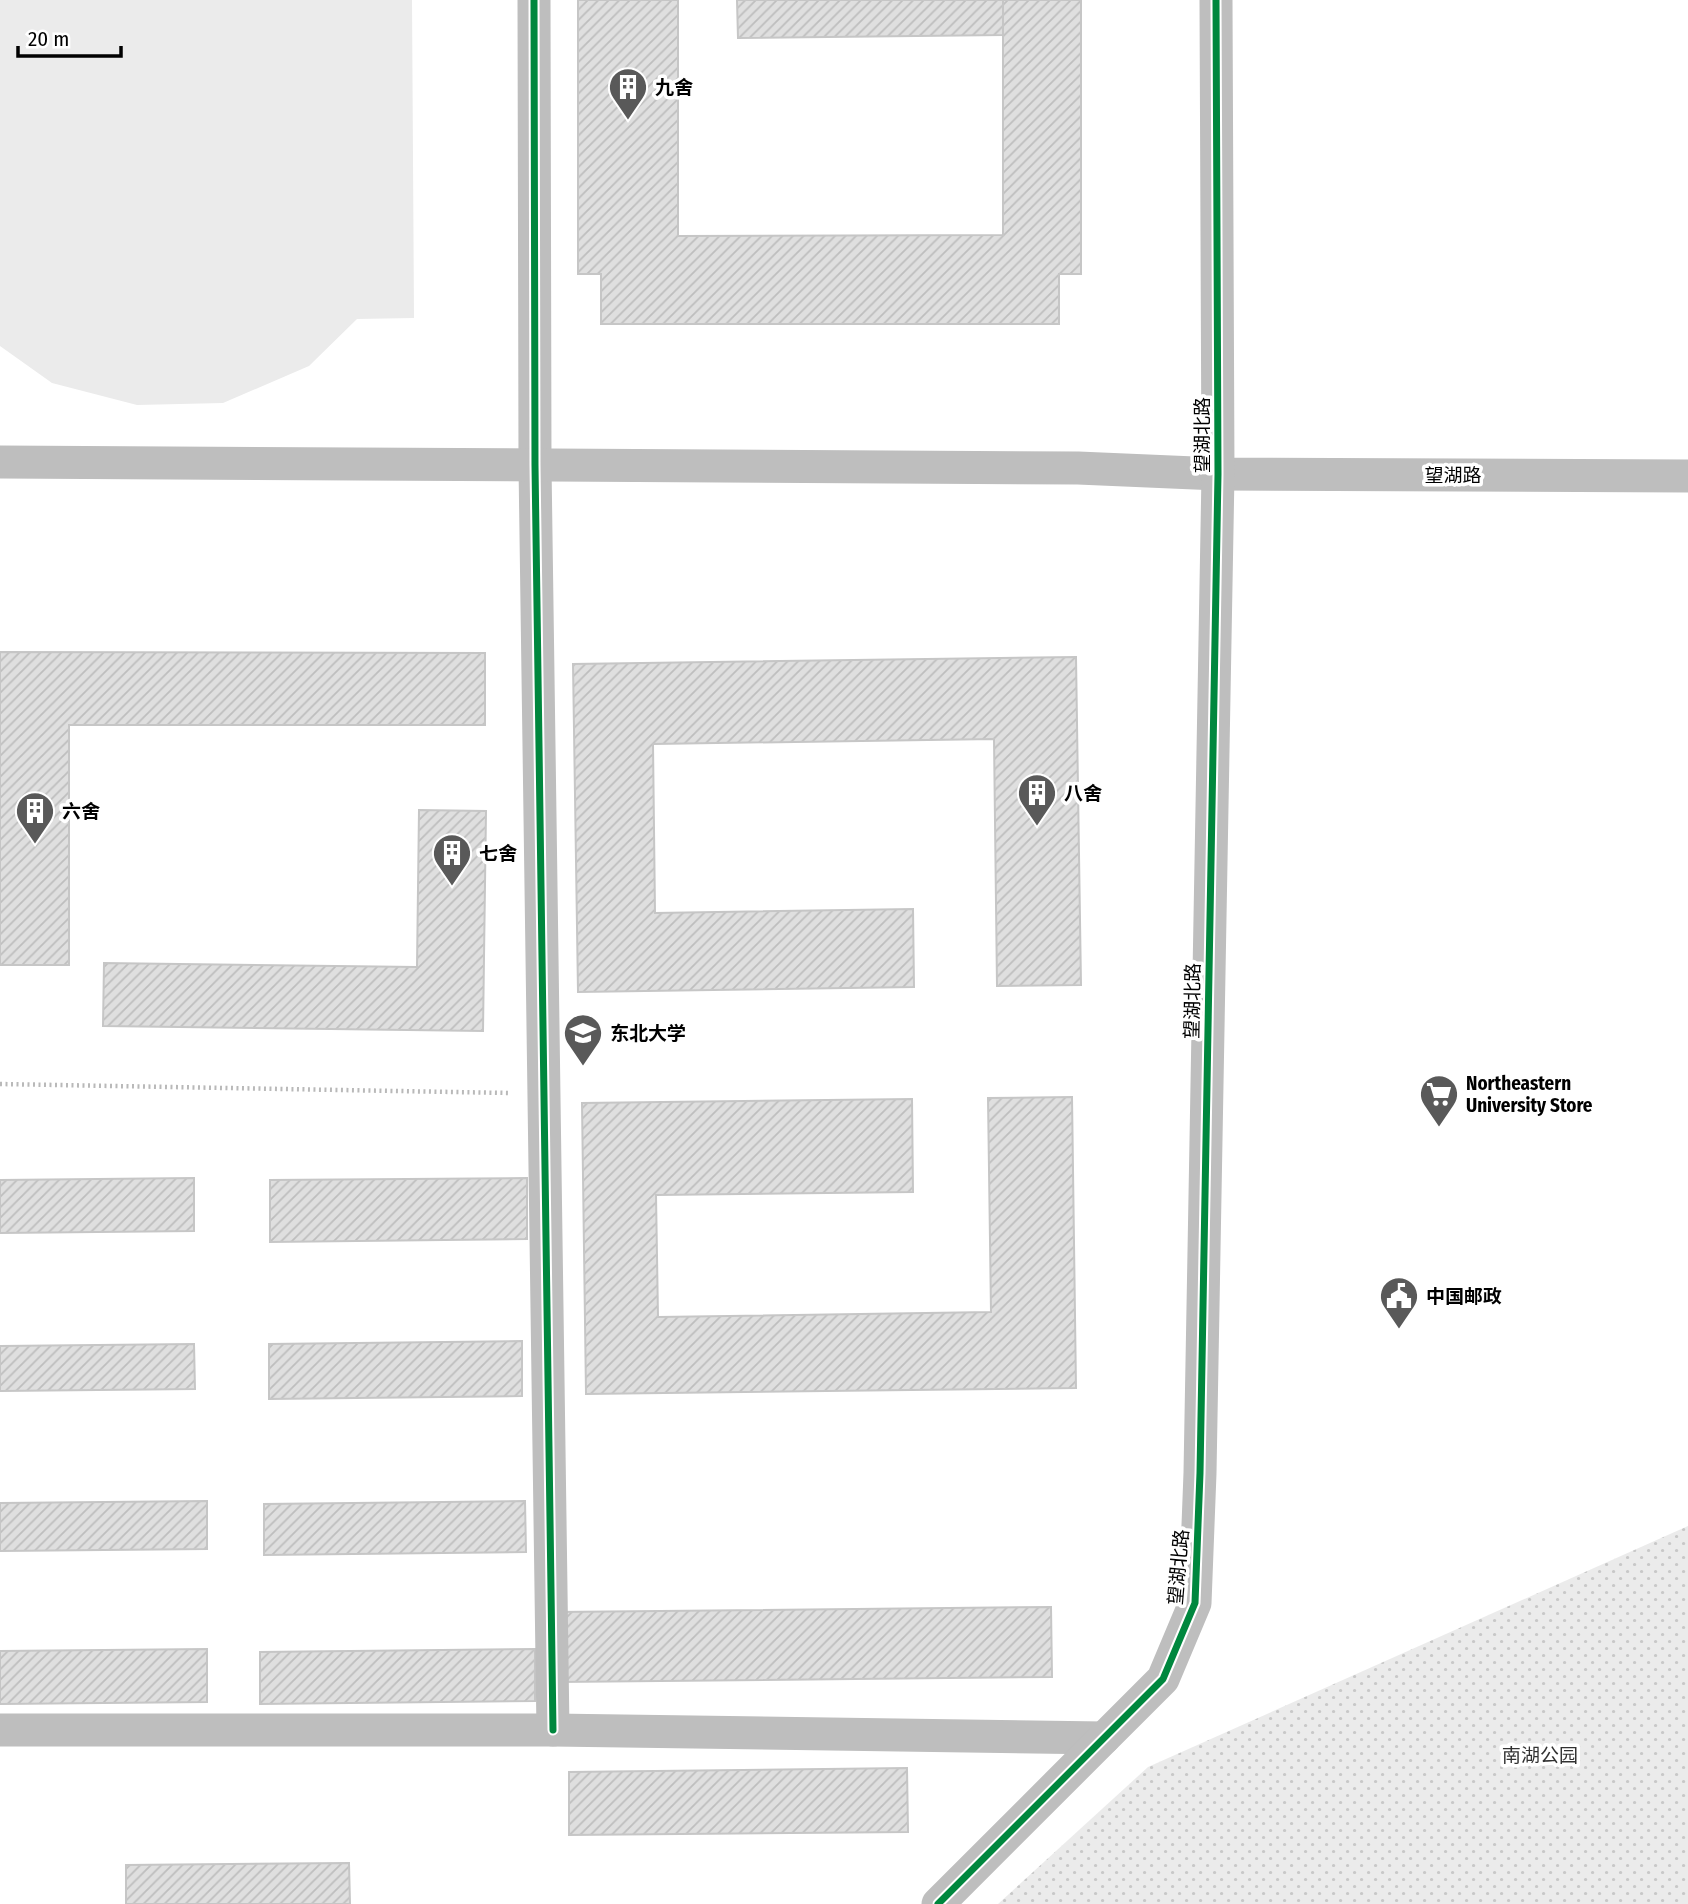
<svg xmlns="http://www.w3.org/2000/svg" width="1688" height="1904" viewBox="0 0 1688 1904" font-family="'Fira Sans Condensed','Noto Sans SC',sans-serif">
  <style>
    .green { fill: #ebebeb }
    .park { fill: url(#park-dots) }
    .building { fill: url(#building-hatch); stroke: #c6c6c6; stroke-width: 2 }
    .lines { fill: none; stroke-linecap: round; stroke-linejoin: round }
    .path { stroke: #b9b9b9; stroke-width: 4.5; stroke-dasharray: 2 3.5; stroke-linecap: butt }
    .minor { stroke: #bebebe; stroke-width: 33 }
    .cycleway-casing { stroke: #fff; stroke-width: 11 }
    .cycleway { stroke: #00873e; stroke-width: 7 }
    .labels { text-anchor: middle; stroke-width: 7; stroke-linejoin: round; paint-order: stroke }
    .poi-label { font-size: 19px; font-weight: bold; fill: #000; stroke: #fff; text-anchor: start }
    .street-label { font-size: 19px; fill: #000; stroke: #fff }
    .park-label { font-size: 19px; fill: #323232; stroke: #fff }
  </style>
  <defs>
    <pattern id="park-dots" width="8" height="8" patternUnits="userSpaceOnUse" patternTransform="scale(1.75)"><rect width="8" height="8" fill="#ebebeb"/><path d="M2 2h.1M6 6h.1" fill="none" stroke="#c8c8c8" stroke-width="1.8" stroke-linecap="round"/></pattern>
    <pattern id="building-hatch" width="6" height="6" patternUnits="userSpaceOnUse" patternTransform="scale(1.75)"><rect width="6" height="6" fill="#dfdfdf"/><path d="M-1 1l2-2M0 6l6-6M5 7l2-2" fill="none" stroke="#bebebe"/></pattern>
  </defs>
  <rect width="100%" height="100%" fill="#fff"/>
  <polygon class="green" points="0,0 412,0 414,318 357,319 309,366 223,403 137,405 52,383 0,346"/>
  <polygon class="park" points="1688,1526 1688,1904 998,1904 1148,1767"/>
  <g class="building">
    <polygon points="578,0 678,0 678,236 1003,235 1003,0 1081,0 1081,274 1059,274 1059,324 601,324 601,274 578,274"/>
    <polygon points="737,0 1003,0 1003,35 738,38"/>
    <polygon points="0,652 485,653 485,725 69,725 69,965 0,965"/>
    <polygon points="1076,657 1081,985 997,986 994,739 653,744 655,913 913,909 914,987 578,992 573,664"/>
    <polygon points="419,810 486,811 483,1031 103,1026 104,963 417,967"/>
    <polygon points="1072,1097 1076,1388 586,1394 582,1103 912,1099 913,1192 656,1195 658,1317 991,1312 988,1098"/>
    <polygon points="194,1178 194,1231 0,1233 0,1180"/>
    <polygon points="527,1178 527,1239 270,1242 270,1180"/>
    <polygon points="522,1341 522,1396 269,1399 269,1344"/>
    <polygon points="194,1344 195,1389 0,1391 0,1346"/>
    <polygon points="207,1501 207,1549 0,1551 0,1503"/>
    <polygon points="525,1501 526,1552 264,1555 264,1504"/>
    <polygon points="1051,1607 1052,1677 558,1682 557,1612"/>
    <polygon points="207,1649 207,1702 0,1704 0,1651"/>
    <polygon points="535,1649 535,1701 260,1704 260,1652"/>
    <polygon points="907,1768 908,1832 569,1835 569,1772"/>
    <polygon points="349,1863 350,1904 126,1904 126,1865"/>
  </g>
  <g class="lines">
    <polyline class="path" points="0,1084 510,1093"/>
    <g class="minor">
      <polyline points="534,0 535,465 553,1730"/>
      <polyline points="0,462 1078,468 1218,474 1688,476"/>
      <polyline points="0,1730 553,1730 1104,1738"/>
      <polyline points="938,1904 1163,1679 1195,1603 1200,1473 1218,474 1216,0"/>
    </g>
    <g class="cycleway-casing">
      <g id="cycleway">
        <polyline points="534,0 535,465 553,1730"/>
        <polyline points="938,1904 1163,1679 1195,1603 1200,1473 1218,474 1216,0"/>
      </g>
    </g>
    <use href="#cycleway" class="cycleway"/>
  </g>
  <defs>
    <g id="building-pin" transform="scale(2.0125)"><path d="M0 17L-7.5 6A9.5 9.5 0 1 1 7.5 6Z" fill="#595959" stroke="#fff"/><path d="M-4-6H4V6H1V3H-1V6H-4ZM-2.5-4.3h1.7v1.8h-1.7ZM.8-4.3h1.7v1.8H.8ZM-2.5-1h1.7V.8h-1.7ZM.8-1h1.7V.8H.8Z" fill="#fff"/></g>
    <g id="university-pin" transform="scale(2.0125)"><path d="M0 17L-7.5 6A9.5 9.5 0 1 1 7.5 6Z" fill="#595959" stroke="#fff"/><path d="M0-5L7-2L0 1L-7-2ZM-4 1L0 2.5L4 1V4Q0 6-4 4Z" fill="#fff"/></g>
    <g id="supermarket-pin" transform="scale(2.0125)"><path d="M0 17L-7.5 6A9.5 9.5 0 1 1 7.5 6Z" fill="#595959" stroke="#fff"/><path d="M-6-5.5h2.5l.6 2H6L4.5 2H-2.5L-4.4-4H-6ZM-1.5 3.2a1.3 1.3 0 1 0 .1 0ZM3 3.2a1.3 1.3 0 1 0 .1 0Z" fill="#fff"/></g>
    <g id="civic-pin" transform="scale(2.0125)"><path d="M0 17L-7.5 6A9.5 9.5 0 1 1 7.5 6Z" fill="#595959" stroke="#fff"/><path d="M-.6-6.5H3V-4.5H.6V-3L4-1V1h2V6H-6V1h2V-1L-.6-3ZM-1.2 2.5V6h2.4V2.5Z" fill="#fff"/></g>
  </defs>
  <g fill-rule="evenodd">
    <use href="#building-pin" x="628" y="87"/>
    <use href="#building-pin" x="1037" y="793"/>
    <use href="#building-pin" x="35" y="811"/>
    <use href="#building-pin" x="452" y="853"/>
    <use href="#university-pin" x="583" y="1033"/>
    <use href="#supermarket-pin" x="1439" y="1094"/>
    <use href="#civic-pin" x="1399" y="1296"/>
  </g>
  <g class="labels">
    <g class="poi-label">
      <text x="655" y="94">九舍</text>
      <text x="1064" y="800">八舍</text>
      <text x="62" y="818">六舍</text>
      <text x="479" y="860">七舍</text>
      <text x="610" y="1040">东北大学</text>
      <text x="1466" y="1090">Northeastern<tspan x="1466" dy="22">University Store</tspan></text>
      <text x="1426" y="1303">中国邮政</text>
    </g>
    <g class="street-label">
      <text transform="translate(1202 435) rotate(-90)" y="7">望湖北路</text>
      <text x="1453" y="482">望湖路</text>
      <text transform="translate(1192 1001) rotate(-89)" y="7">望湖北路</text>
      <text transform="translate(1178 1567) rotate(-85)" y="7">望湖北路</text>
    </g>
    <g class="park-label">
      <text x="1540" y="1762">南湖公园</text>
    </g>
  </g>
  <path d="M18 46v10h103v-10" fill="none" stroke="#000000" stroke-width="3.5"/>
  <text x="28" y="46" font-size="21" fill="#000000" stroke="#ffffff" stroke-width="5" paint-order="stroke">20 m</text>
</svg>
